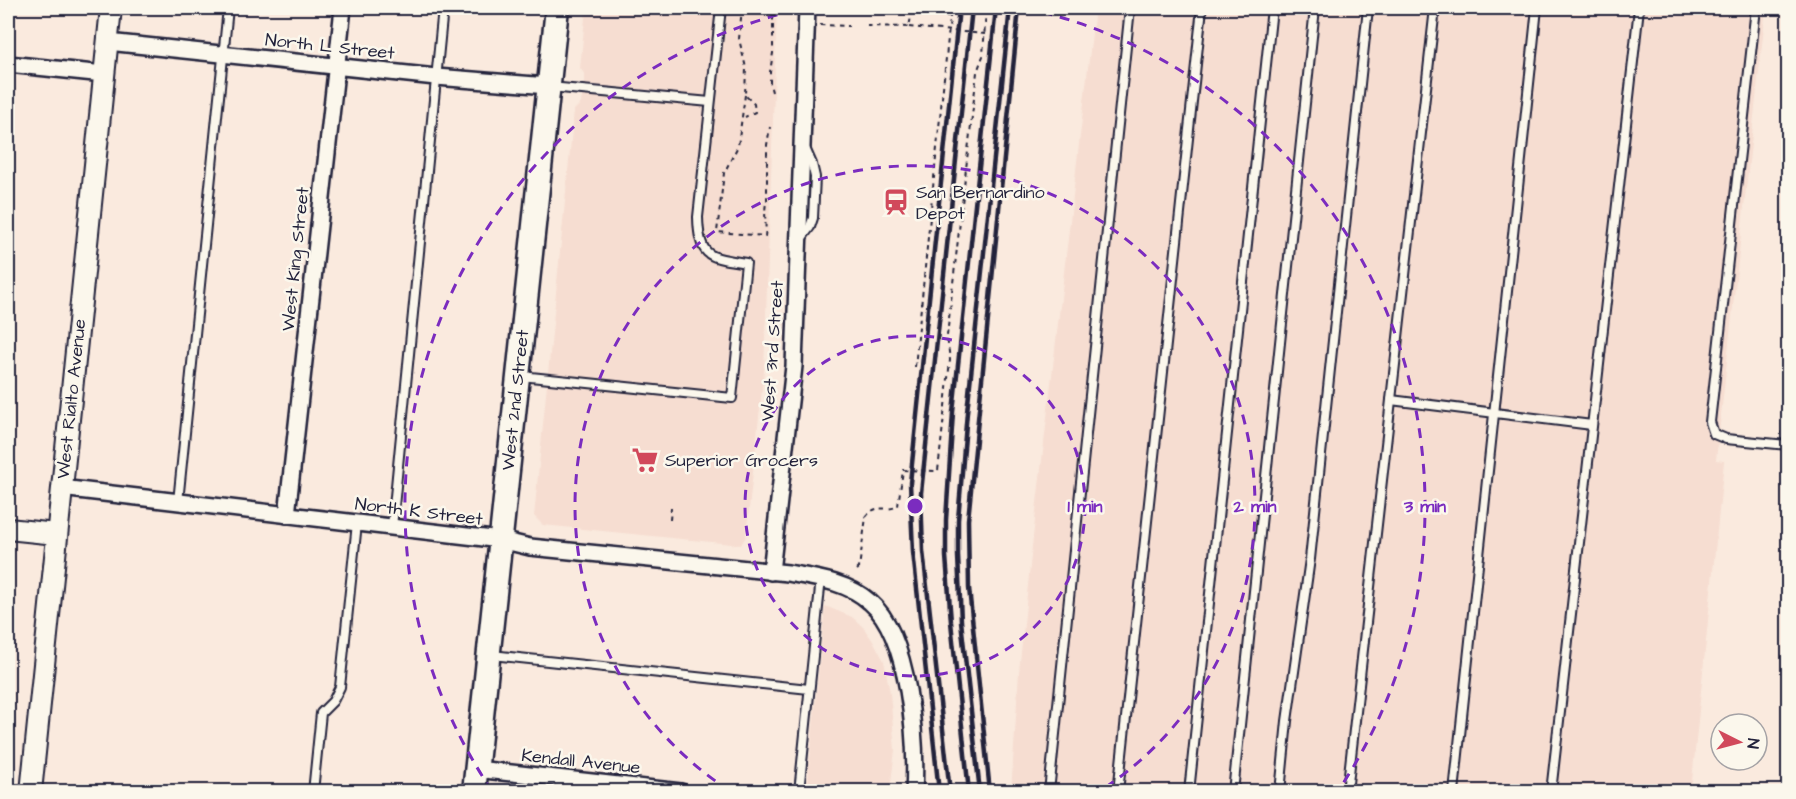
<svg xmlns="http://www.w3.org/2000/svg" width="1796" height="799" viewBox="0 0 1796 799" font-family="'Architects Daughter',sans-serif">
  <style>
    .built { fill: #f6ddd1 }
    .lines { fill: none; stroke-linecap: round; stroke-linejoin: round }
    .service-casing { stroke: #22223b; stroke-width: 12 }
    .minor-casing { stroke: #22223b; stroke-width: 20 }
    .tertiary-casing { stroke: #22223b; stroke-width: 24 }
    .secondary-casing { stroke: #22223b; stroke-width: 27 }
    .path { stroke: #22223b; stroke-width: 2; stroke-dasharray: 4.5 4.5; stroke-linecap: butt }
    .service { stroke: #fbf7ec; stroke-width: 8 }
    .minor { stroke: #fbf7ec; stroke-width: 15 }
    .tertiary { stroke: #fbf7ec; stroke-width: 20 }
    .secondary { stroke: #fbf7ec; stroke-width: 22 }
    .rail { stroke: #22223b; stroke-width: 4.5 }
    .path-bridge { stroke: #22223b; stroke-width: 2; stroke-dasharray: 4.5 4.5; stroke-linecap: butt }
    .ring { fill: none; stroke: #7b2cbf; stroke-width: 3; stroke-dasharray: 10 8 }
    .labels { text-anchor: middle; stroke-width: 5; stroke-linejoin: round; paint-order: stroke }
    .street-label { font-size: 18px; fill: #22223b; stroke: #fbf7ec }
    .poi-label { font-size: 18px; fill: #22223b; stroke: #fbf7ec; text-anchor: start }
    .centre { fill: #7b2cbf; stroke: #fbf7ec; stroke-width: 3 }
    .ring-label { font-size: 18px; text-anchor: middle; font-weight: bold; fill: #7b2cbf; stroke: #fbf7ec; stroke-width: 5; stroke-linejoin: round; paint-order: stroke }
  </style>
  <rect width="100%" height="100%" fill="#faeade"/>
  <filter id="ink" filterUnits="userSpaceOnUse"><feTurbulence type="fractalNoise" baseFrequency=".0167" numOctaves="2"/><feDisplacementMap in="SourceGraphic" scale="12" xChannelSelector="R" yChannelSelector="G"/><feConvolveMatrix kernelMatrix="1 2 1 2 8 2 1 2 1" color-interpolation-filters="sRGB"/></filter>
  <g filter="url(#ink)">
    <g class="built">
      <polygon points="586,8 777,8 764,371 746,536 741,545 543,525 534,516 574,110 581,103 585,75 580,68"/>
      <polygon points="1095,8 1766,8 1716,460 1724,461 1691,791 1011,792 1019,672 1033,537"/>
      <polygon points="825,606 852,617 863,627 875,644 884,661 890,693 895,750 890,791 835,792 807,788"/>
    </g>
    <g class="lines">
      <g class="service-casing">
        <g id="service">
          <polyline points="1756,8 1710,422 1714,434 1726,439 1788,445"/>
          <polyline points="550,87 710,102"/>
          <polyline points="801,239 810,227 813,218 815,177 812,164 805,148"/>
          <path d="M521 376 732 398 746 263C710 257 699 259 698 217L721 8"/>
          <polyline points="1391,400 1592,425"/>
          <polyline points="178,502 228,8"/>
          <polyline points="392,527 443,8"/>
          <polyline points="492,655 809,689"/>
          <polyline points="313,792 321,713 333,701 340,687 357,523"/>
          <polyline points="799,792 821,578"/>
          <polyline points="1049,792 1130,8"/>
          <polyline points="1118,792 1202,8"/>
          <polyline points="1189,792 1272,8"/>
          <polyline points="1233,792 1315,8"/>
          <polyline points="1280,792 1287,721 1310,559 1368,8"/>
          <polyline points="1347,792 1435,8"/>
          <polyline points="1454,792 1537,8"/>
          <path d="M1551 792C1578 530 1612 269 1639 8"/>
        </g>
      </g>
      <g class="minor-casing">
        <g id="minor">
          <polyline points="108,42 436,77 548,86"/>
          <polyline points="8,64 104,74"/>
          <path d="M61 488 501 540 530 547 788 573C817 578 848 582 870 602 910 636 917 742 914 792"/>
          <polyline points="287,515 343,8"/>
          <polyline points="771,572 794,366 807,8"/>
          <polyline points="476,769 681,792"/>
        </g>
      </g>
      <g class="tertiary-casing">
        <g id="tertiary">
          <polyline points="8,529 56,534"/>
          <polyline points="31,792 111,8"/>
        </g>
      </g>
      <g class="secondary-casing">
        <polyline id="secondary" points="474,792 557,8"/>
      </g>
      <g class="path">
        <polyline points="742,8 739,39 746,68 745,95 754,104 755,112 745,117"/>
        <polyline points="820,25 849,26"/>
        <polyline points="867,26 909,27 912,12 950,16"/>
        <polyline points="772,92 770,84 770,72 773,53 773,8"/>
        <path d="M745 95 738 146 724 173 717 232 765 236C767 224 763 211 767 200V145L770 127"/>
        <polyline points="915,367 951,8"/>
        <polyline points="670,520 671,508"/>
        <path d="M857 570 859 568 866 517C877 502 884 513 898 506L903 470 938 471 950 360 947 336 977 72 983 56 986 8"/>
      </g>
      <use href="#service" class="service"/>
      <use href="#minor" class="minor"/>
      <use href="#tertiary" class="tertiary"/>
      <use href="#secondary" class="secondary"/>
      <g class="rail">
        <polyline points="939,792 913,552 910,483 959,8"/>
        <polyline points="950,792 923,551 921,493 972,8"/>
        <polyline points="969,792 951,622 946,556 946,520 953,412 996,8"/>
        <polyline points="980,792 961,621 958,556 958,520 967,412 1010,8"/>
        <polyline points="990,792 969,588 968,520 1019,8"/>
      </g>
      <polyline class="path-bridge" points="909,27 985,34"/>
    </g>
  </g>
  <g class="ring">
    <circle cx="915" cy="506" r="170"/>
    <path d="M730 791A340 340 0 1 1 1100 791"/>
    <path d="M492 791A510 510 0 0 1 805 8M1025 8A510 510 0 0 1 1338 791"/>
  </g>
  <defs>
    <g id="station-bare" transform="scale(2.07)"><path d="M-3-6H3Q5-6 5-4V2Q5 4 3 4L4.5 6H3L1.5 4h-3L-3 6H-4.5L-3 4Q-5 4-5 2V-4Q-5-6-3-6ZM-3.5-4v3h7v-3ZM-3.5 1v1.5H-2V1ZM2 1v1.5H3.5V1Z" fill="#d1495b" stroke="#fbf7ec" stroke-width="2.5" paint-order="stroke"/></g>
    <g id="supermarket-bare" transform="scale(2.07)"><path d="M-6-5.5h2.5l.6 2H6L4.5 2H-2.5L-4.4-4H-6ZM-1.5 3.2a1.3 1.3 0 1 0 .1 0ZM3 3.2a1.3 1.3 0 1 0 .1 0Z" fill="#d1495b" stroke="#fbf7ec" stroke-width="2.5" paint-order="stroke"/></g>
  </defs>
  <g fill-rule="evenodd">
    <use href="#station-bare" x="896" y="202"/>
    <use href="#supermarket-bare" x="645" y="460"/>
  </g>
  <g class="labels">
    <g class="street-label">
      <text transform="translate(330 46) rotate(6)" y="6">North L Street</text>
      <text transform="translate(295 259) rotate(-84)" y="6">West King Street</text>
      <text transform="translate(772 351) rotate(-86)" y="6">West 3rd Street</text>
      <text transform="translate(71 399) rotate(-84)" y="6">West Rialto Avenue</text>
      <text transform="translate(515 400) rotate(-84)" y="6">West 2nd Street</text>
      <text transform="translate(419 511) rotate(7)" y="6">North K Street</text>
      <text transform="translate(581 761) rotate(6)" y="6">Kendall Avenue</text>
    </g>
    <g class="poi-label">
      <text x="916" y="198">San Bernardino<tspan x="916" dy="21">Depot</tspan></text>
      <text x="665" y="466">Superior Grocers</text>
    </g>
  </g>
  <circle cx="915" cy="506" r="9" class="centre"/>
  <g class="ring-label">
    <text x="1085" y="512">1 min</text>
    <text x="1255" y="512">2 min</text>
    <text x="1425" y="512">3 min</text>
  </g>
  <rect width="1796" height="799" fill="none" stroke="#fbf7ec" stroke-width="30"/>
  <rect x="15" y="15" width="1766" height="769" fill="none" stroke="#22223b" stroke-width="2" filter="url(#ink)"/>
  <g transform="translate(1739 742) rotate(96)"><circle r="28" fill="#fbf7ec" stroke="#a4a2a5" stroke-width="1.5"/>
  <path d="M0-4.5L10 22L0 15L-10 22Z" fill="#d1495b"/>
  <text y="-9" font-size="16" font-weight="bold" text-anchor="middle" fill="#22223b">N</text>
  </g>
</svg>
